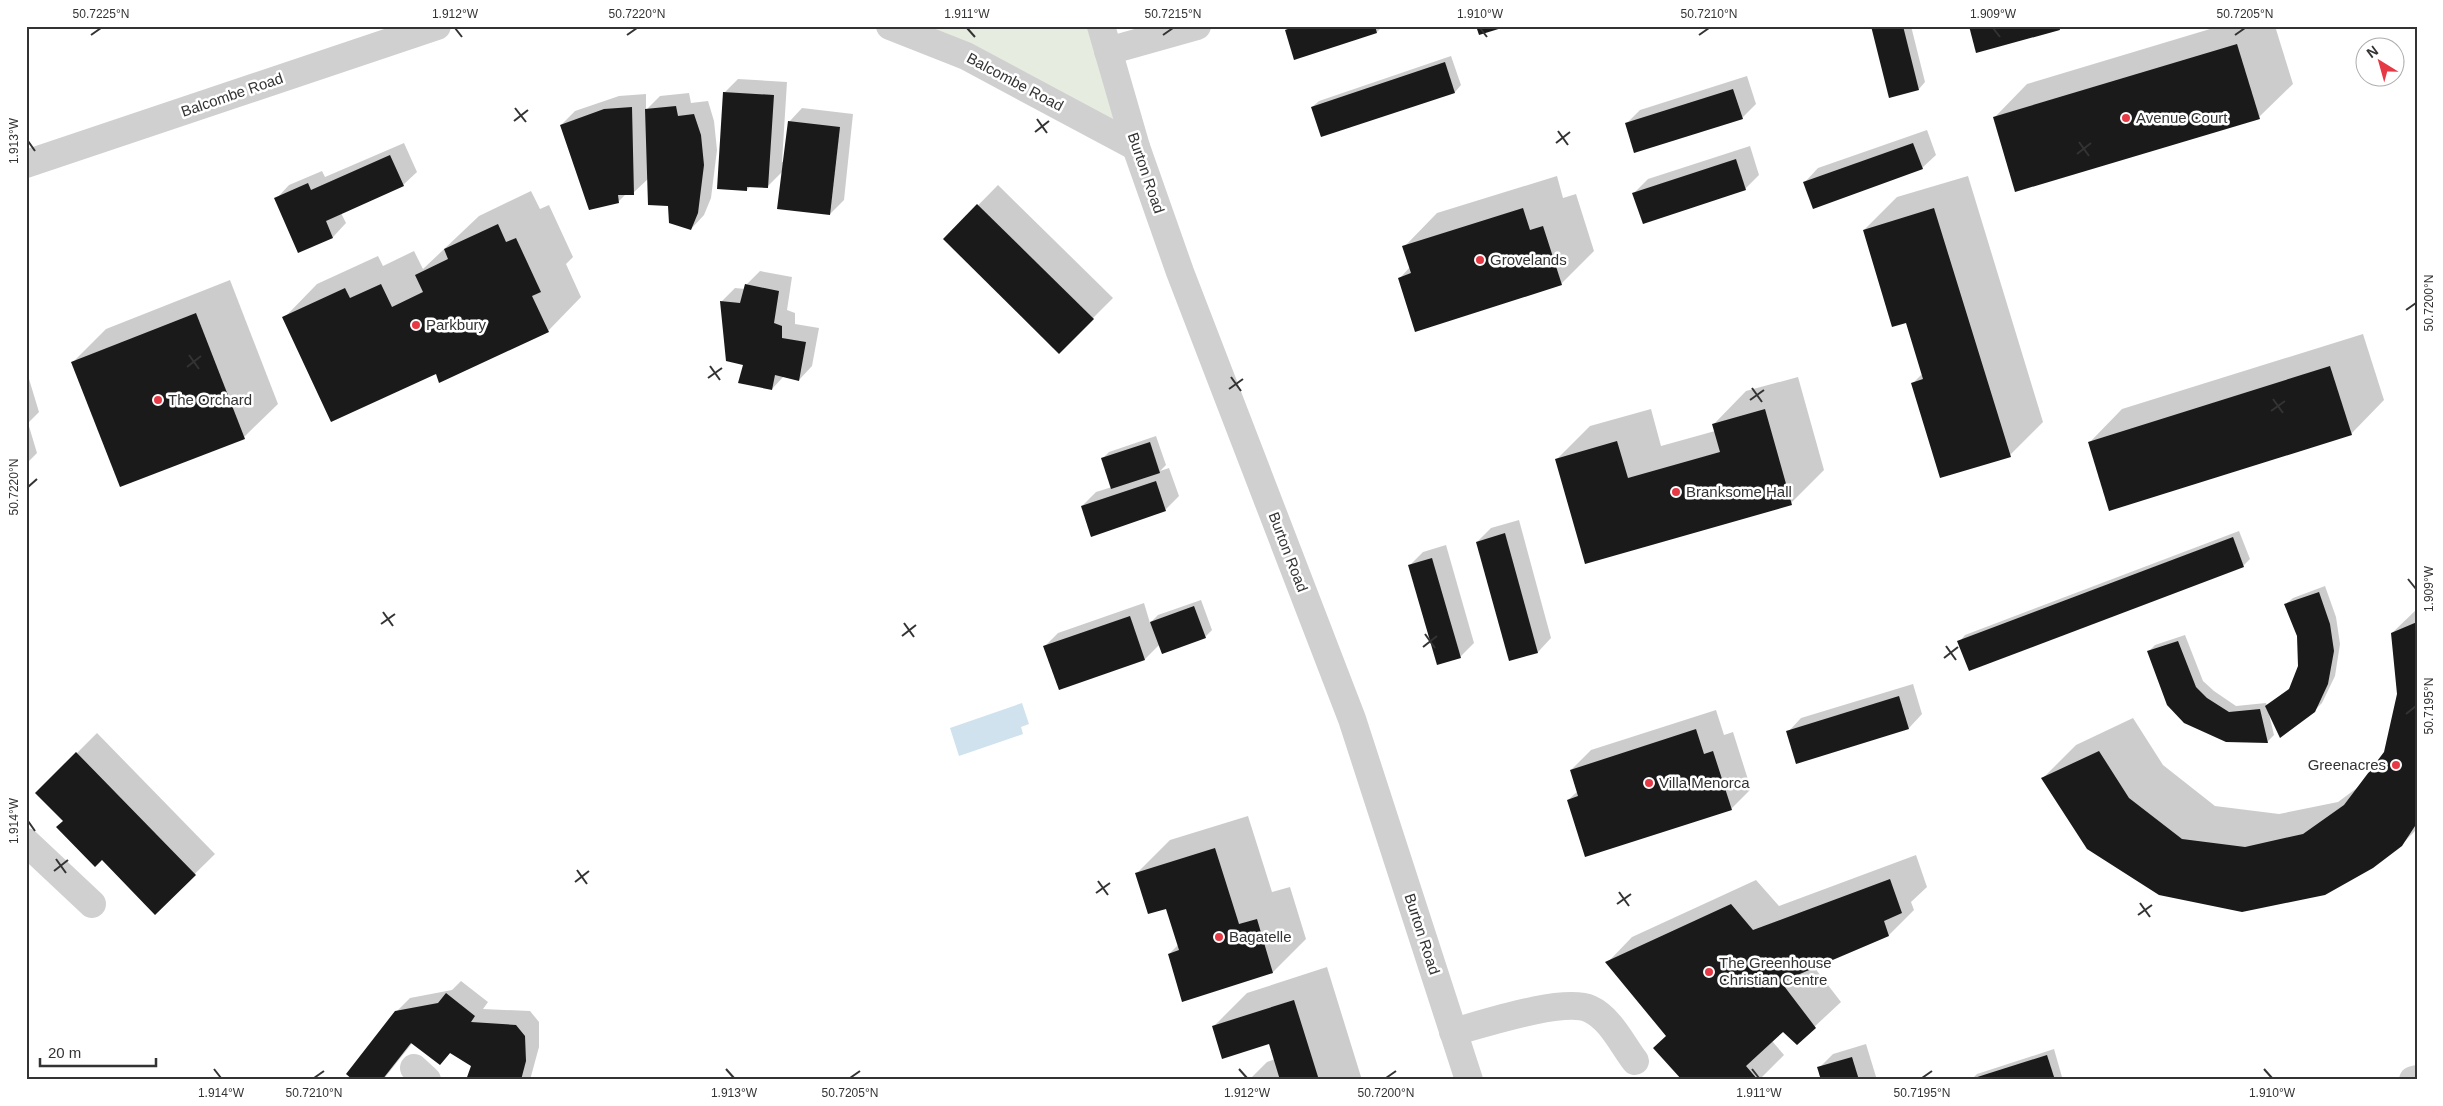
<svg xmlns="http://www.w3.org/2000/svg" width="2443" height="1106" viewBox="0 0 2443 1106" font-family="Helvetica,sans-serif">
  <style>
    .green { fill: #e6ecdf }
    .water { fill: #cfe2ee }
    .shadow { fill: #0003 }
    .building { fill: #1a1a1a }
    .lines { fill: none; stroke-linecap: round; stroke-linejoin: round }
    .minor { stroke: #d0d0d0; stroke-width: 28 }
    .ticks { fill: none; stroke: #333; stroke-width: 2 }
    .poi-dot { fill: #e63946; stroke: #fff; stroke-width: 2 }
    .labels { text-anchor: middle; stroke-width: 5; stroke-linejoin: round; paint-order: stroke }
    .street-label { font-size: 15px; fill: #333; stroke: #fff }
    .poi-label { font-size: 15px; fill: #333; stroke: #fff; text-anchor: start }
    .neatline { fill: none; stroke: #333; stroke-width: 2 }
    .ticks-label { font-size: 12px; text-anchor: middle; fill: #333 }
  </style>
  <rect width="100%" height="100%" fill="#fff"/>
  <polygon class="green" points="890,26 1101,26 1136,147"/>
  <polygon class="water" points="1022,703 1029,724 1021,727 1023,734 959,756 950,728"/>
  <g class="shadow">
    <polygon points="1290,26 1383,26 1377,32 1286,30"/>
    <polygon points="1872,26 1911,26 1925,82 1919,89"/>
    <polygon points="2220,26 2275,26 2293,84 2259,117 1994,118 2027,84"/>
    <polygon points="1451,56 1461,85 1455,92 1312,107 1319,101"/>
    <polygon points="1747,76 1756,104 1742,118 1626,124 1640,110"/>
    <polygon points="738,79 787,82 782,162 784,162 789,122 802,108 853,114 844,200 830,214 783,171 767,187 750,186 747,190 724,93"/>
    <polygon points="689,93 691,103 708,101 714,121 717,150 711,198 704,215 691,229 648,179 633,193 627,193 619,201 561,125 575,111 619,96 646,94 646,110 660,96"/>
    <polygon points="1927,130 1936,155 1922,168 1805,182 1818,168"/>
    <polygon points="404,143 417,172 403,185 341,213 346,223 333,237 299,251 276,199 289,185 322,171 325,177"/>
    <polygon points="1750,146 1759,175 1745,189 1634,193 1648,179"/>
    <polygon points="1557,176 1563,198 1576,194 1594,251 1561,284 1400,278 1410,267 1404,247 1437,213"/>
    <polygon points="1968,176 2043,422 2010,455 1912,384 1923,373 1907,321 1864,230 1897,197"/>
    <polygon points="998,185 1113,298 1059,352 945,239"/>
    <polygon points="531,191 540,209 549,205 573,257 566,264 581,297 548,331 436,372 284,318 317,284 378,256 383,266 414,251 423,269 479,216"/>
    <polygon points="760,271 792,277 787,310 795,313 795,324 819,328 812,366 799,380 784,376 772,389 744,364 728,360 722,301 735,288 745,289 746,285"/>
    <polygon points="230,280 278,404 244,437 73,362 106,329"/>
    <polygon points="2363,334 2384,400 2351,434 2089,443 2122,409"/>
    <polygon points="1798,377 1824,470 1791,503 1586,563 1556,460 1590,426 1651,409 1661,446 1715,431 1713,425 1746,391"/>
    <polygon points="29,379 39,412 28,423 37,453 26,464 26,380"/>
    <polygon points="1156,436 1166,465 1160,471 1169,468 1179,496 1165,510 1082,506 1096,492 1112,487 1103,458 1109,452"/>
    <polygon points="1519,520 1551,638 1538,652 1510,660 1477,542 1491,528"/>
    <polygon points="2239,531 2250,559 2243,566 1959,642 1965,635"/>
    <polygon points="1446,545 1474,643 1460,657 1409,566 1423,552"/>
    <polygon points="2325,586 2336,617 2340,644 2335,676 2322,703 2314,711 2269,714 2274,735 2267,742 2226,741 2148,652 2155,645 2185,635 2203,681 2214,691 2236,706 2266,703 2267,706 2291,687 2299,667 2298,636 2286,604 2293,598"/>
    <polygon points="1201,600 1212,630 1205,637 1160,644 1145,659 1045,646 1058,633 1144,603 1150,623 1158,615"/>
    <polygon points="2417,609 2417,829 2401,845 2242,911 2043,778 2076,745 2133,718 2163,765 2215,806 2279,814 2338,802 2361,785 2386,753 2398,694 2392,633"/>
    <polygon points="1913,684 1922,714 1909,728 1788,732 1801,718"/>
    <polygon points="1716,710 1724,735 1733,732 1751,789 1731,809 1568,800 1578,791 1571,770 1591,750"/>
    <polygon points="97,733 215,854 155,913 37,793"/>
    <polygon points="1248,816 1272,892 1290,887 1306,939 1273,972 1183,1000 1169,954 1179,944 1167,907 1137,873 1170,840"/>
    <polygon points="1916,855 1927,887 1911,902 1914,910 1889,935 1814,967 1841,1002 1797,1043 1784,1031 1772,1041 1784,1055 1759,1080 1684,1080 1668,1036 1607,963 1632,937 1756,880 1779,906"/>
    <polygon points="1327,967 1362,1080 1249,1080 1267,1062 1275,1059 1270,1043 1214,1026 1247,993"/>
    <polygon points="461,981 488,1002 483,1009 530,1011 539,1022 539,1047 530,1080 468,1080 472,1066 451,1052 440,1064 413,1042 383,1080 356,1080 396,1012 410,998 452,990"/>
    <polygon points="1866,1044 1877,1080 1823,1080 1819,1068 1833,1054"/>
    <polygon points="2054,1049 2062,1077 2060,1080 1971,1080 1977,1074"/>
  </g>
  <g class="building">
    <polygon points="1296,26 1375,26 1377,33 1294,60 1285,30"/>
    <polygon points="1476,26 1505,26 1505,27 1479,35"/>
    <polygon points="1871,26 1903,26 1919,90 1889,98"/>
    <polygon points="1969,26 2059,26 2060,30 1976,53"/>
    <polygon points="2237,44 2260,119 2015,192 1993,117"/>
    <polygon points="1445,62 1455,93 1321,137 1311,107"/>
    <polygon points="1733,89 1743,119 1634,153 1625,123"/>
    <polygon points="723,92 774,95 768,188 747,187 747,191 717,189"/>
    <polygon points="676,106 678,116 694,114 701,135 704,165 698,213 691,230 669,223 668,206 648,205 645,109"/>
    <polygon points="632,107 634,195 618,195 619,203 589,210 560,125 604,109"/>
    <polygon points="788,121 840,127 830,215 777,209"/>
    <polygon points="1913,143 1923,169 1813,209 1803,182"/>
    <polygon points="390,155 404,186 326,221 333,238 298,253 274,198 308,183 311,190"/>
    <polygon points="1736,159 1746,190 1643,224 1632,193"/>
    <polygon points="977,204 1094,319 1059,354 943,239"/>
    <polygon points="1523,208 1530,230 1543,226 1562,285 1415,332 1398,278 1411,273 1402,246"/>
    <polygon points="1934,208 2011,457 1940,478 1911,383 1923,379 1906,323 1892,327 1863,230"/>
    <polygon points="498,224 506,242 516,238 541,292 532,296 549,332 439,383 436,374 331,422 282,317 345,288 350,298 381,284 392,307 423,292 415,275 448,259 444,249"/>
    <polygon points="745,284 779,291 774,323 782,326 782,338 806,342 799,381 775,375 772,390 738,383 743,365 726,361 720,301 740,303"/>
    <polygon points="196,313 245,439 120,487 71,362"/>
    <polygon points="2330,366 2352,435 2109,511 2088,442"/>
    <polygon points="1765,409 1792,505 1585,564 1555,459 1617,441 1628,478 1720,452 1712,424"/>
    <polygon points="1150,442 1160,473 1111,489 1101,458"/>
    <polygon points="1156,481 1166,511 1091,537 1081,506"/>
    <polygon points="1505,533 1538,653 1509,661 1476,542"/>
    <polygon points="2233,537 2244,567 1969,671 1957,641"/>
    <polygon points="1432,558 1461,658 1437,665 1408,565"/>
    <polygon points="2319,592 2330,624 2334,651 2328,684 2315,712 2280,738 2265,706 2289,689 2298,666 2297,636 2284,604"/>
    <polygon points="1194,606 1206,638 1162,654 1150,622"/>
    <polygon points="1130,616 1145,660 1059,690 1043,646"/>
    <polygon points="2417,622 2417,823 2402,846 2373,868 2325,895 2242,912 2159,895 2087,849 2041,778 2099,751 2129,798 2182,839 2245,847 2303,834 2344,805 2384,752 2397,694 2391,633"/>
    <polygon points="2178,641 2196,687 2207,698 2229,712 2260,709 2268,743 2226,742 2184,723 2167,705 2147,651"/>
    <polygon points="1899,696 1909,729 1796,764 1786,731"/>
    <polygon points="1696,729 1704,754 1713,751 1732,810 1585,857 1567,800 1578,796 1570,770"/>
    <polygon points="76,752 196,875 155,915 102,860 95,867 56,827 63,821 35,793"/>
    <polygon points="1215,848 1239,924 1257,919 1273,973 1182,1002 1168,954 1179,950 1166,909 1148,914 1135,873"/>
    <polygon points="1890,879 1902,913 1884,921 1889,936 1781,982 1816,1028 1797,1045 1783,1032 1746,1066 1758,1080 1682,1080 1653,1048 1666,1036 1605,962 1731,904 1753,930"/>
    <polygon points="446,993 475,1016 471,1022 516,1025 525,1036 526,1061 521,1080 466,1080 471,1066 450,1053 440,1065 411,1043 382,1080 353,1080 346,1074 395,1011 438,1003"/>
    <polygon points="1294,1000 1319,1080 1280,1080 1269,1044 1222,1059 1212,1026"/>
    <polygon points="2047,1055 2055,1080 1971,1080 1971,1079"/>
    <polygon points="1852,1057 1859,1080 1821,1080 1817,1067"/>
  </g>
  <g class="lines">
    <g class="minor">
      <polyline points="890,26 966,56 1136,147"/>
      <polyline points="1101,26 1136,147 1180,272 1352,719 1469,1080"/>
      <polyline points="1108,51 1197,26"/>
      <polyline points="26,164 437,26"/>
      <polyline points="26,842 92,904"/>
      <path d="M1453 1032C1483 1024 1564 997 1590 1009 1610 1018 1622 1044 1635 1061"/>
      <polyline points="414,1068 427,1080"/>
      <polyline points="2413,1080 2417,1079"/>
    </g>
  </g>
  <path class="ticks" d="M455 28 462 37M967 28 975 37M1480 28 1487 37M1993 28 2000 37M91 35 101 28M627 35 637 28M1163 35 1173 28M1699 35 1709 28M2235 35 2245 28M515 108 526 122M1037 119 1047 133M514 121 528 110M1558 131 1568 145M1035 132 1049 121M28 141 35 151M2079 142 2089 156M1556 143 1570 132M2077 154 2091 143M2406 310 2416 303M189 355 199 369M710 366 720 380M187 367 201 356M1231 377 1241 391M708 378 722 368M1752 388 1762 402M1229 389 1243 379M2273 399 2283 413M1750 400 1764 390M2271 411 2285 401M28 487 37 479M2408 579 2416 589M383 612 393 626M904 623 914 637M381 624 395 614M1425 634 1435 648M902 636 916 625M1946 646 1956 660M1423 647 1437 636M1944 658 1958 647M2406 714 2416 706M28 821 35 831M56 859 66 873M577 870 587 884M54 871 68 860M1098 881 1108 895M575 882 589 871M1619 892 1629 906M1096 893 1110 883M2140 903 2150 917M1617 904 1631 894M2138 915 2152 905M214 1069 221 1078M726 1069 734 1078M1239 1069 1247 1078M1752 1069 1759 1078M2264 1069 2272 1078M314 1078 324 1071M850 1078 860 1071M1386 1078 1396 1071M1922 1078 1932 1071"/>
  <g class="poi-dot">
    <circle cx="2126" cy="118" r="5"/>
    <circle cx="1480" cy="260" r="5"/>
    <circle cx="416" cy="325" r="5"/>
    <circle cx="158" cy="400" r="5"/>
    <circle cx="1676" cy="492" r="5"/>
    <circle cx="2396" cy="765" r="5"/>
    <circle cx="1649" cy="783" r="5"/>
    <circle cx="1219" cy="937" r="5"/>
    <circle cx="1709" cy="972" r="5"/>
  </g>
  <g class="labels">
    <g class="street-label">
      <text transform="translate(1015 82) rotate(28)" y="5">Balcombe Road</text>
      <text transform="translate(232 95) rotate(-19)" y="5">Balcombe Road</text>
      <text transform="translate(1146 173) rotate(71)" y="5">Burton Road</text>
      <text transform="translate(1288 552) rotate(69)" y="5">Burton Road</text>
      <text transform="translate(1422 934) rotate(72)" y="5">Burton Road</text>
    </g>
    <g class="poi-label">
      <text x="2136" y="123">Avenue Court</text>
      <text x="1490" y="265">Grovelands</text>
      <text x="426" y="330">Parkbury</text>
      <text x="168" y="405">The Orchard</text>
      <text x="1686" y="497">Branksome Hall</text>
      <text x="2386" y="770" text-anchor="end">Greenacres</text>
      <text x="1659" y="788">Villa Menorca</text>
      <text x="1229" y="942">Bagatelle</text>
      <text x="1719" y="968">The Greenhouse<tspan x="1719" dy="17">Christian Centre</tspan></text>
    </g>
  </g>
  <rect width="2443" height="1106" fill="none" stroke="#ffffff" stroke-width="55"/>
  <g transform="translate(2380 62) rotate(323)"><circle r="24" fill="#ffffff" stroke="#adadad"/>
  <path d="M0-4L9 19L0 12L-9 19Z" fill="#e63946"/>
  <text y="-8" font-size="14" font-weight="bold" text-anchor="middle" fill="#333333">N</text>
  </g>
  <path d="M40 1058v8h116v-8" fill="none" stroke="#333333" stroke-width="2.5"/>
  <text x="48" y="1058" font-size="15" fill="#333333" stroke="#ffffff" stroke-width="4" paint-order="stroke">20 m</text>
  <rect x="28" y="28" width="2388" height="1050" class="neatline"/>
  <g class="ticks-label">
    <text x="101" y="18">50.7225°N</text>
    <text x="455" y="18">1.912°W</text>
    <text x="637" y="18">50.7220°N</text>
    <text x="967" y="18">1.911°W</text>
    <text x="1173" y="18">50.7215°N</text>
    <text x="1480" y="18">1.910°W</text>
    <text x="1709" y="18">50.7210°N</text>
    <text x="1993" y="18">1.909°W</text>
    <text x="2245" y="18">50.7205°N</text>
    <text transform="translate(14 141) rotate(-90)" y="4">1.913°W</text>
    <text transform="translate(2429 303) rotate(-90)" y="4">50.7200°N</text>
    <text transform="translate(14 487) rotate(-90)" y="4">50.7220°N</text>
    <text transform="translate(2429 589) rotate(-90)" y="4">1.909°W</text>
    <text transform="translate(2429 706) rotate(-90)" y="4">50.7195°N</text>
    <text transform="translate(14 821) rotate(-90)" y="4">1.914°W</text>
    <text x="221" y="1097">1.914°W</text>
    <text x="314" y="1097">50.7210°N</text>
    <text x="734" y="1097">1.913°W</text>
    <text x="850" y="1097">50.7205°N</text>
    <text x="1247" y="1097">1.912°W</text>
    <text x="1386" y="1097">50.7200°N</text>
    <text x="1759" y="1097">1.911°W</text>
    <text x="1922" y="1097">50.7195°N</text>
    <text x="2272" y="1097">1.910°W</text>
  </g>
</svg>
